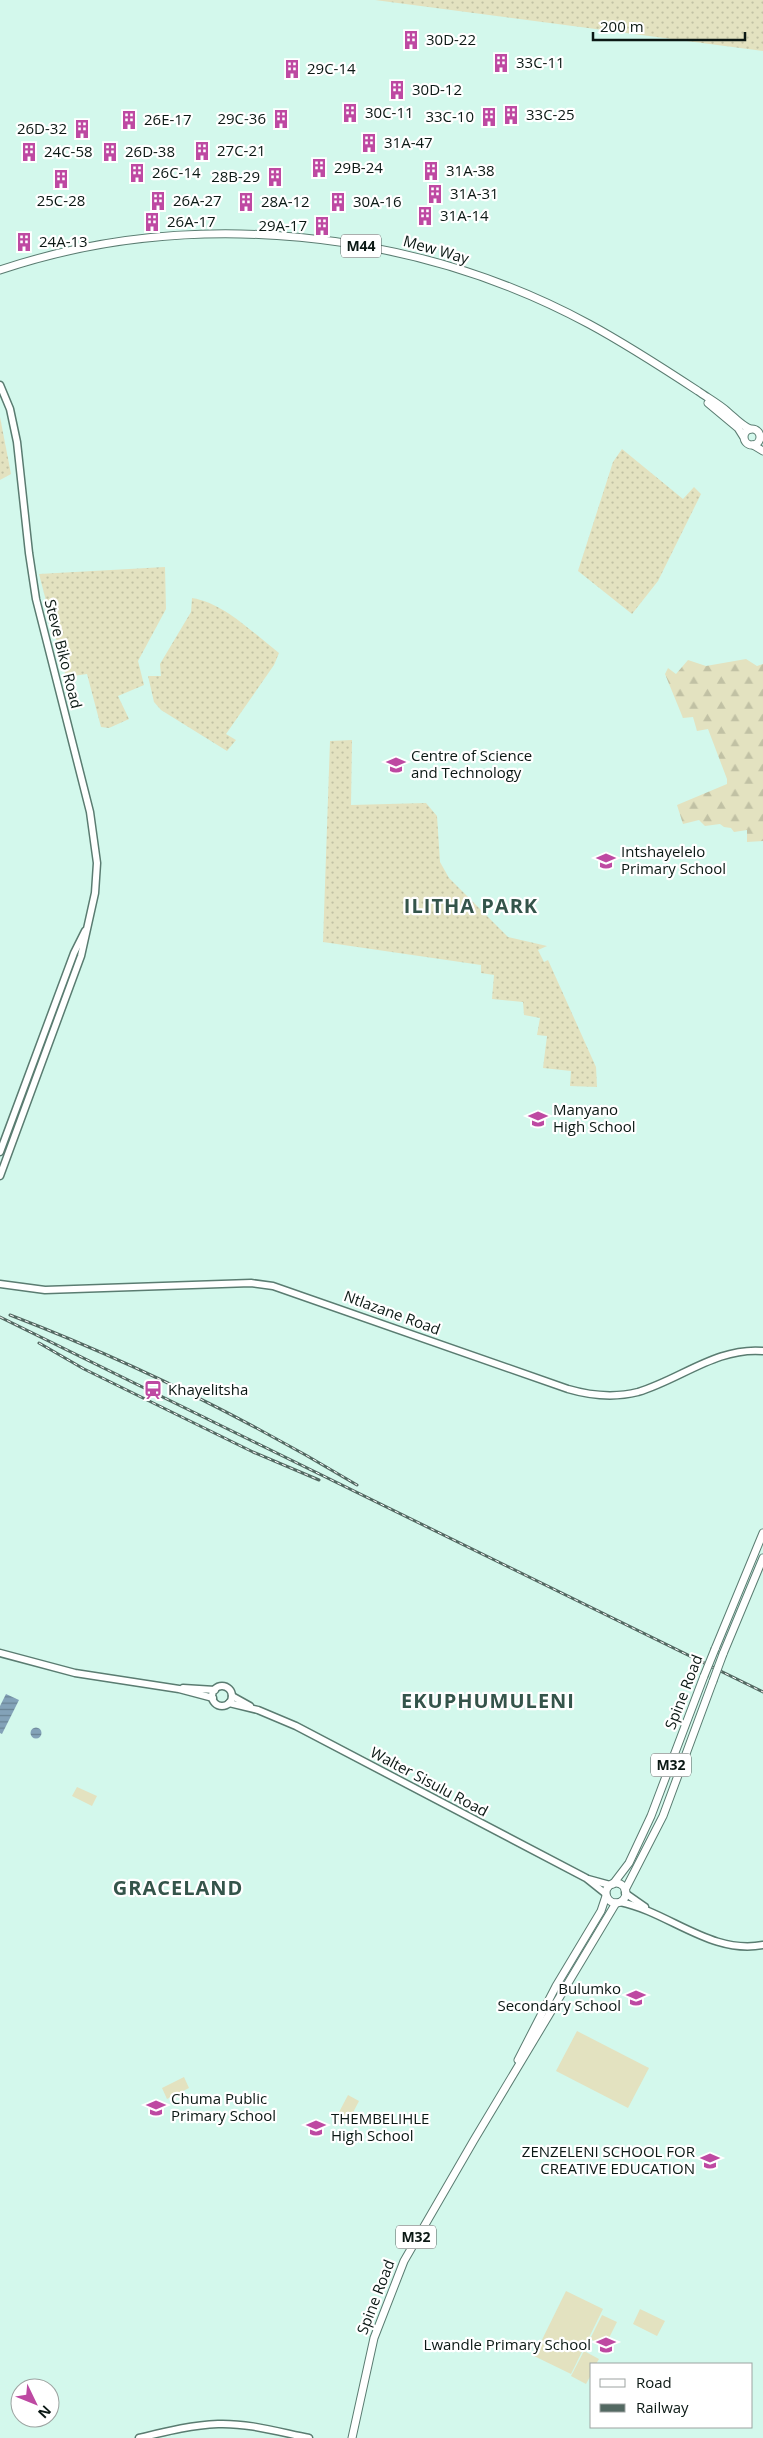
<svg xmlns="http://www.w3.org/2000/svg" width="763" height="2438" viewBox="0 0 763 2438" font-family="'Open Sans',sans-serif">
  <style>
    .grass { fill: url(#grass-dots) }
    .forest { fill: url(#forest-firs) }
    .garden { fill: #e3e2c0 }
    .water { fill: url(#water-rules) }
    .lines { fill: none; stroke-linecap: round; stroke-linejoin: round }
    .secondary-casing { stroke: #5a7c71; stroke-width: 9 }
    .primary-casing { stroke: #5a7c71; stroke-width: 9 }
    .secondary { stroke: #fff; stroke-width: 6 }
    .primary { stroke: #fff; stroke-width: 7 }
    .rail-casing { stroke: #536962; stroke-width: 3 }
    .rail { stroke: #fff; stroke-width: 1; stroke-dasharray: 4; stroke-linecap: butt }
    .primary-bridge-casing { stroke: #5a7c71; stroke-width: 9; stroke-linecap: butt }
    .primary-bridge { stroke: #fff; stroke-width: 7 }
    .labels { text-anchor: middle; stroke-width: 4.5; stroke-linejoin: round; paint-order: stroke }
    .shield { fill: #fff; stroke: #545d5a; stroke-width: 1 }
    .shield-label { font-size: 14px; font-weight: bold; fill: #0b1814 }
    .poi-label { font-size: 15px; fill: #0b1814; stroke: #fff; text-anchor: start }
    .street-label { font-size: 15px; fill: #0b1814; stroke: #fff }
    .district-label { font-size: 20px; font-weight: bold; letter-spacing: 1px; fill: #34544a; stroke: #fff }
  </style>
  <defs>
    <pattern id="grass-dots" width="8" height="8" patternUnits="userSpaceOnUse" patternTransform="scale(1.25)"><rect width="8" height="8" fill="#e3e2c0"/><path d="M2 2h.1M6 6h.1" fill="none" stroke="#c1c1a4" stroke-width="1.8" stroke-linecap="round"/></pattern>
    <pattern id="forest-firs" width="22" height="20" patternUnits="userSpaceOnUse" patternTransform="scale(1.25)"><rect width="22" height="20" fill="#e3e2c0"/><path d="M5 1l3.5 6h-7zM16 11l3.5 6h-7z" fill="#c1c1a4"/></pattern>
    <pattern id="water-rules" width="6" height="5" patternUnits="userSpaceOnUse" patternTransform="scale(1.25)"><rect width="6" height="5" fill="#83a2b8"/><path d="M0 2.5h6" fill="none" stroke="#698394"/></pattern>
  </defs>
  <rect width="100%" height="100%" fill="#d3f8ec"/>
  <g class="grass">
    <polygon points="375,0 763,0 763,51"/>
    <polygon points="0,417 11,474 0,480"/>
    <polygon points="622,449 683,499 694,487 701,494 658,581 632,614 578,571 613,462"/>
    <polygon points="165,567 166,609 138,661 144,685 118,696 129,719 109,728 101,727 87,674 66,677 39,574"/>
    <path d="M192 598C224 603 253 633 279 653L274 665 226 734 236 740 227 751 161 710 154 702 148 676H161L160 664 191 612Z"/>
    <polygon points="352,740 351,805 426,803 437,816 440,862 449,878 508,937 547,946 538,950 544,962 548,960 596,1067 597,1087 570,1086 571,1071 543,1068 547,1036 537,1035 540,1018 524,1015 523,1002 492,999 494,975 481,973 481,965 323,942 330,741"/>
  </g>
  <polygon class="forest" points="746,659 757,666 763,664 763,841 747,842 747,830 734,832 731,828 724,827 720,824 705,826 699,820 683,824 677,805 727,784 727,779 708,729 697,731 693,717 683,718 665,674 668,668 676,674 688,660 706,666"/>
  <g class="garden">
    <polygon points="77,1787 97,1796 92,1806 72,1796"/>
    <polygon points="577,2031 649,2068 628,2108 556,2071"/>
    <polygon points="184,2077 189,2088 167,2099 162,2088"/>
    <polygon points="348,2095 359,2101 347,2124 336,2118"/>
    <polygon points="566,2291 603,2309 571,2374 534,2356"/>
    <polygon points="640,2309 665,2321 657,2336 633,2324"/>
    <polygon points="602,2315 617,2322 605,2346 590,2339"/>
    <polygon points="584,2351 599,2359 596,2364 592,2364 592,2373 586,2384 571,2376"/>
  </g>
  <g class="water">
    <polygon points="6,1694 19,1700 2,1734 0,1733 0,1706"/>
    <circle cx="36" cy="1733" r="5.5"/>
  </g>
  <g class="lines">
    <g class="secondary-casing">
      <g id="secondary">
        <polyline points="0,385 10,409 17,442 29,553 36,599 90,812 97,863 95,893 81,956 0,1176"/>
        <polyline points="0,1152 74,953 85,931"/>
        <path d="M0 1284 45 1290 251 1283 273 1286 568 1389C592 1396 614 1398 638 1392 681 1379 717 1347 763 1351"/>
        <polyline points="0,1653 75,1673 179,1689 213,1698"/>
        <circle cx="222" cy="1696" r="10"/>
        <polyline points="183,1688 215,1690"/>
        <polyline points="232,1696 250,1706"/>
        <polyline points="229,1703 258,1710 296,1726 586,1878 606,1894"/>
        <polyline points="588,1879 610,1885"/>
        <polyline points="625,1893 645,1907"/>
        <path d="M620 1902C669 1912 711 1955 763 1945"/>
        <path d="M139 2438C164 2432 191 2425 218 2424 249 2423 279 2432 309 2438"/>
      </g>
    </g>
    <g class="primary-casing">
      <g id="primary">
        <path d="M0 270C191 206 413 229 589 324 626 344 663 368 698 391 708 398 719 404 728 412 735 418 741 425 750 429"/>
        <polyline points="708,403 738,428 743,436"/>
        <circle cx="752" cy="437" r="8"/>
        <polyline points="753,445 763,451"/>
        <polyline points="715,1649 763,1533"/>
        <polyline points="723,1654 763,1558"/>
        <circle cx="616" cy="1893" r="10"/>
        <polyline points="613,1884 629,1863 651,1816 704,1676"/>
        <polyline points="625,1890 663,1816 713,1681"/>
        <polyline points="518,2060 556,1986 601,1911 606,1896"/>
        <polyline points="352,2438 374,2338 404,2261 474,2140 616,1903"/>
      </g>
    </g>
    <use href="#secondary" class="secondary"/>
    <use href="#primary" class="primary"/>
    <g class="rail-casing">
      <g id="rail">
        <path d="M10 1315C130 1361 247 1419 357 1485"/>
        <polyline points="0,1317 763,1692"/>
        <polyline points="39,1343 84,1369 253,1452 319,1480"/>
      </g>
    </g>
    <use href="#rail" class="rail"/>
    <g class="primary-bridge-casing">
      <g id="primary-bridge">
        <polyline points="704,1676 715,1649"/>
        <polyline points="713,1681 723,1654"/>
      </g>
    </g>
    <use href="#primary-bridge" class="primary-bridge"/>
  </g>
  <defs>
    <g id="building-bare" transform="scale(1.5)"><path d="M-4-6H4V6H1V3H-1V6H-4ZM-2.5-4.3h1.7v1.8h-1.7ZM.8-4.3h1.7v1.8H.8ZM-2.5-1h1.7V.8h-1.7ZM.8-1h1.7V.8H.8Z" fill="#be49a2" stroke="#fff" stroke-width="2.5" paint-order="stroke"/></g>
    <g id="school-bare" transform="scale(1.5)"><path d="M0-5L7-2L0 1L-7-2ZM-4 1L0 2.5L4 1V4Q0 6-4 4Z" fill="#be49a2" stroke="#fff" stroke-width="2.5" paint-order="stroke"/></g>
    <g id="station-bare" transform="scale(1.5)"><path d="M-3-6H3Q5-6 5-4V2Q5 4 3 4L4.5 6H3L1.5 4h-3L-3 6H-4.5L-3 4Q-5 4-5 2V-4Q-5-6-3-6ZM-3.5-4v3h7v-3ZM-3.5 1v1.5H-2V1ZM2 1v1.5H3.5V1Z" fill="#be49a2" stroke="#fff" stroke-width="2.5" paint-order="stroke"/></g>
  </defs>
  <g fill-rule="evenodd">
    <use href="#building-bare" x="411" y="40"/>
    <use href="#building-bare" x="501" y="63"/>
    <use href="#building-bare" x="292" y="69"/>
    <use href="#building-bare" x="397" y="90"/>
    <use href="#building-bare" x="350" y="113"/>
    <use href="#building-bare" x="511" y="115"/>
    <use href="#building-bare" x="489" y="117"/>
    <use href="#building-bare" x="281" y="119"/>
    <use href="#building-bare" x="129" y="120"/>
    <use href="#building-bare" x="82" y="129"/>
    <use href="#building-bare" x="369" y="143"/>
    <use href="#building-bare" x="202" y="151"/>
    <use href="#building-bare" x="29" y="152"/>
    <use href="#building-bare" x="110" y="152"/>
    <use href="#building-bare" x="319" y="168"/>
    <use href="#building-bare" x="431" y="171"/>
    <use href="#building-bare" x="137" y="173"/>
    <use href="#building-bare" x="275" y="177"/>
    <use href="#building-bare" x="61" y="179"/>
    <use href="#building-bare" x="435" y="194"/>
    <use href="#building-bare" x="158" y="201"/>
    <use href="#building-bare" x="246" y="202"/>
    <use href="#building-bare" x="338" y="202"/>
    <use href="#building-bare" x="425" y="216"/>
    <use href="#building-bare" x="152" y="222"/>
    <use href="#building-bare" x="322" y="226"/>
    <use href="#building-bare" x="24" y="242"/>
    <use href="#school-bare" x="396" y="765"/>
    <use href="#school-bare" x="606" y="861"/>
    <use href="#school-bare" x="538" y="1119"/>
    <use href="#station-bare" x="153" y="1390"/>
    <use href="#school-bare" x="636" y="1998"/>
    <use href="#school-bare" x="156" y="2108"/>
    <use href="#school-bare" x="316" y="2128"/>
    <use href="#school-bare" x="710" y="2161"/>
    <use href="#school-bare" x="606" y="2345"/>
  </g>
  <g class="labels">
    <g class="shield">
      <rect x="341" y="234.5" width="40" height="23" rx="4"/>
      <rect x="651" y="1753.5" width="40" height="23" rx="4"/>
      <rect x="396" y="2225.5" width="40" height="23" rx="4"/>
    </g>
    <g class="shield-label">
      <text x="361" y="251">M44</text>
      <text x="671" y="1770">M32</text>
      <text x="416" y="2242">M32</text>
    </g>
    <g class="poi-label">
      <text x="426" y="45">30D-22</text>
      <text x="516" y="68">33C-11</text>
      <text x="307" y="74">29C-14</text>
      <text x="412" y="95">30D-12</text>
      <text x="365" y="118">30C-11</text>
      <text x="526" y="120">33C-25</text>
      <text x="474" y="122" text-anchor="end">33C-10</text>
      <text x="266" y="124" text-anchor="end">29C-36</text>
      <text x="144" y="125">26E-17</text>
      <text x="67" y="134" text-anchor="end">26D-32</text>
      <text x="384" y="148">31A-47</text>
      <text x="217" y="156">27C-21</text>
      <text x="44" y="157">24C-58</text>
      <text x="125" y="157">26D-38</text>
      <text x="334" y="173">29B-24</text>
      <text x="446" y="176">31A-38</text>
      <text x="152" y="178">26C-14</text>
      <text x="260" y="182" text-anchor="end">28B-29</text>
      <text x="450" y="199">31A-31</text>
      <text x="61" y="206" text-anchor="middle">25C-28</text>
      <text x="173" y="206">26A-27</text>
      <text x="261" y="207">28A-12</text>
      <text x="353" y="207">30A-16</text>
      <text x="440" y="221">31A-14</text>
      <text x="167" y="227">26A-17</text>
      <text x="307" y="231" text-anchor="end">29A-17</text>
      <text x="39" y="247">24A-13</text>
      <text x="411" y="761">Centre of Science<tspan x="411" dy="17">and Technology</tspan></text>
      <text x="621" y="857">Intshayelelo<tspan x="621" dy="17">Primary School</tspan></text>
      <text x="553" y="1115">Manyano<tspan x="553" dy="17">High School</tspan></text>
      <text x="168" y="1395">Khayelitsha</text>
      <text x="621" y="1994" text-anchor="end">Bulumko<tspan x="621" dy="17">Secondary School</tspan></text>
      <text x="171" y="2104">Chuma Public<tspan x="171" dy="17">Primary School</tspan></text>
      <text x="331" y="2124">THEMBELIHLE<tspan x="331" dy="17">High School</tspan></text>
      <text x="695" y="2157" text-anchor="end">ZENZELENI SCHOOL FOR<tspan x="695" dy="17">CREATIVE EDUCATION</tspan></text>
      <text x="591" y="2350" text-anchor="end">Lwandle Primary School</text>
    </g>
    <g class="street-label">
      <text transform="translate(436 250) rotate(16)" y="5">Mew Way</text>
      <text transform="translate(63 654) rotate(76)" y="5">Steve Biko Road</text>
      <text transform="translate(392 1313) rotate(20)" y="5">Ntlazane Road</text>
      <text transform="translate(684 1692) rotate(-69)" y="5">Spine Road</text>
      <text transform="translate(429 1782) rotate(28)" y="5">Walter Sisulu Road</text>
      <text transform="translate(376 2297) rotate(-69)" y="5">Spine Road</text>
    </g>
    <g class="district-label">
      <text x="471" y="913">ILITHA PARK</text>
      <text x="488" y="1708">EKUPHUMULENI</text>
      <text x="178" y="1895">GRACELAND</text>
    </g>
  </g>
  <rect x="590" y="2363" width="162" height="65" fill="#ffffff" stroke="#9da3a1"/>
  <rect x="600" y="2379" width="25" height="8" fill="#ffffff" stroke="#9da3a1"/>
  <text x="636" y="2388" font-size="15" fill="#0b1814">Road</text>
  <rect x="600" y="2404" width="25" height="8" fill="#536962" stroke="#9da3a1"/>
  <text x="636" y="2413" font-size="15" fill="#0b1814">Railway</text>
  <g transform="translate(35 2403) rotate(133)"><circle r="24" fill="#ffffff" stroke="#9da3a1"/>
  <path d="M0-4L9 19L0 12L-9 19Z" fill="#be49a2"/>
  <text y="-8" font-size="14" font-weight="bold" text-anchor="middle" fill="#0b1814">N</text>
  </g>
  <path d="M593 32v8h152v-8" fill="none" stroke="#0b1814" stroke-width="2.5"/>
  <text x="600" y="32" font-size="15" fill="#0b1814" stroke="#ffffff" stroke-width="4" paint-order="stroke">200 m</text>
</svg>
